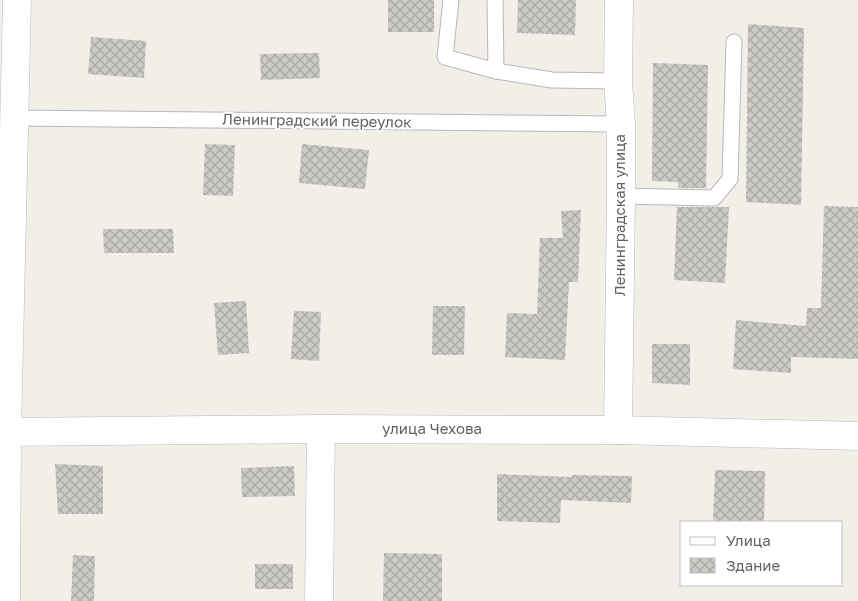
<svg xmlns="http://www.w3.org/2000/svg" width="858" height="601" viewBox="0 0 858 601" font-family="'Golos Text',sans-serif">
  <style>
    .building { fill: url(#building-cross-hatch) }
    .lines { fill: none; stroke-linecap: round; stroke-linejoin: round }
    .service-casing { stroke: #b5b8bc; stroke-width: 17 }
    .minor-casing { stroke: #b5b8bc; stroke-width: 29 }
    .service { stroke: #fff; stroke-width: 15 }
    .minor { stroke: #fff; stroke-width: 28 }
    .labels { text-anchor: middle; stroke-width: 4; stroke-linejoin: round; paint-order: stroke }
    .street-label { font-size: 15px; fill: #5f6368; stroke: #fff }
  </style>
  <defs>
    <pattern id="building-cross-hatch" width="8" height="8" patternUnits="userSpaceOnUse" patternTransform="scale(1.25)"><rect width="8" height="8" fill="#cccac5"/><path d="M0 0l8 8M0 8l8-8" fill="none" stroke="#a9a8a4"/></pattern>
  </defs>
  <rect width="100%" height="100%" fill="#f1efe8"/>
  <g class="building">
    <rect x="388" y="0" width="46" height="32"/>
    <polygon points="518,0 576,0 575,35 517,33"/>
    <polygon points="748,24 804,28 801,205 746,202"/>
    <polygon points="91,37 146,41 144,78 88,74"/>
    <polygon points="319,53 320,78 261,80 260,54"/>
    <polygon points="653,63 708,65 706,188 678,188 678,182 652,181"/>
    <polygon points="205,144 235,145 233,196 203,195"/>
    <polygon points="302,144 369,150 365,189 299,183"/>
    <polygon points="824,206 858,207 858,359 791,357 791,373 733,369 736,320 806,326 807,308 821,308"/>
    <polygon points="677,207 729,207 725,283 674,280"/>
    <polygon points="581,210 578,282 569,282 565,360 505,357 507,313 537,314 540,238 563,238 561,211"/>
    <polygon points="103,229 173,229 174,253 104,253"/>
    <polygon points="246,301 249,353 218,355 214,303"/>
    <polygon points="433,306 465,306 464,355 432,355"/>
    <polygon points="294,311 321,312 319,361 291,359"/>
    <polygon points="652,344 690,344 690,385 652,383"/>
    <polygon points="55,464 103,466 103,514 58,514"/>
    <polygon points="294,466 295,496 242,497 241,468"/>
    <polygon points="715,470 765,471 764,522 713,522"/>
    <polygon points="497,474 572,477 572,475 632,476 631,503 561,500 560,523 497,521"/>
    <polygon points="384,553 442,554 442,601 383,601"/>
    <polygon points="73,555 95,556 94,601 71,601"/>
    <rect x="255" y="564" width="38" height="25"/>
  </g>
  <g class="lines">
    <g class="service-casing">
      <g id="service">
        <polyline points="451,0 445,57 496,71 552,80 618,81"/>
        <polyline points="495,0 496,71"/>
        <polyline points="14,118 621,124"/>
        <polyline points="621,196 714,198 730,179 734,42"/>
      </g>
    </g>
    <g class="minor-casing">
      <g id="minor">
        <polyline points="618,430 621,196 621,124 618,81 619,0"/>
        <polyline points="7,432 321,429 618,430 858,436"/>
        <polyline points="6,601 7,432 17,0"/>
        <polyline points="319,601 321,429"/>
      </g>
    </g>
    <use href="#service" class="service"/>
    <use href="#minor" class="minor"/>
  </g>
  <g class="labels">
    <g class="street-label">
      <text transform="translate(317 121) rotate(1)" y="5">Ленинградский переулок</text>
      <text transform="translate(620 215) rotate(-90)" y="5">Ленинградская улица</text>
      <text x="432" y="434">улица Чехова</text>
    </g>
  </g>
  <rect x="680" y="521" width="162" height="65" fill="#ffffff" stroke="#bfc1c3"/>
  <rect x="690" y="537" width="25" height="8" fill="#ffffff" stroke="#bfc1c3"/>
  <text x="726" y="546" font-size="15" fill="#5f6368">Улица</text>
  <rect x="690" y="558" width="25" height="15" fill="url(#building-cross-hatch)" stroke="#bfc1c3"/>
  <text x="726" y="571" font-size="15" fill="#5f6368">Здание</text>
</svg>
